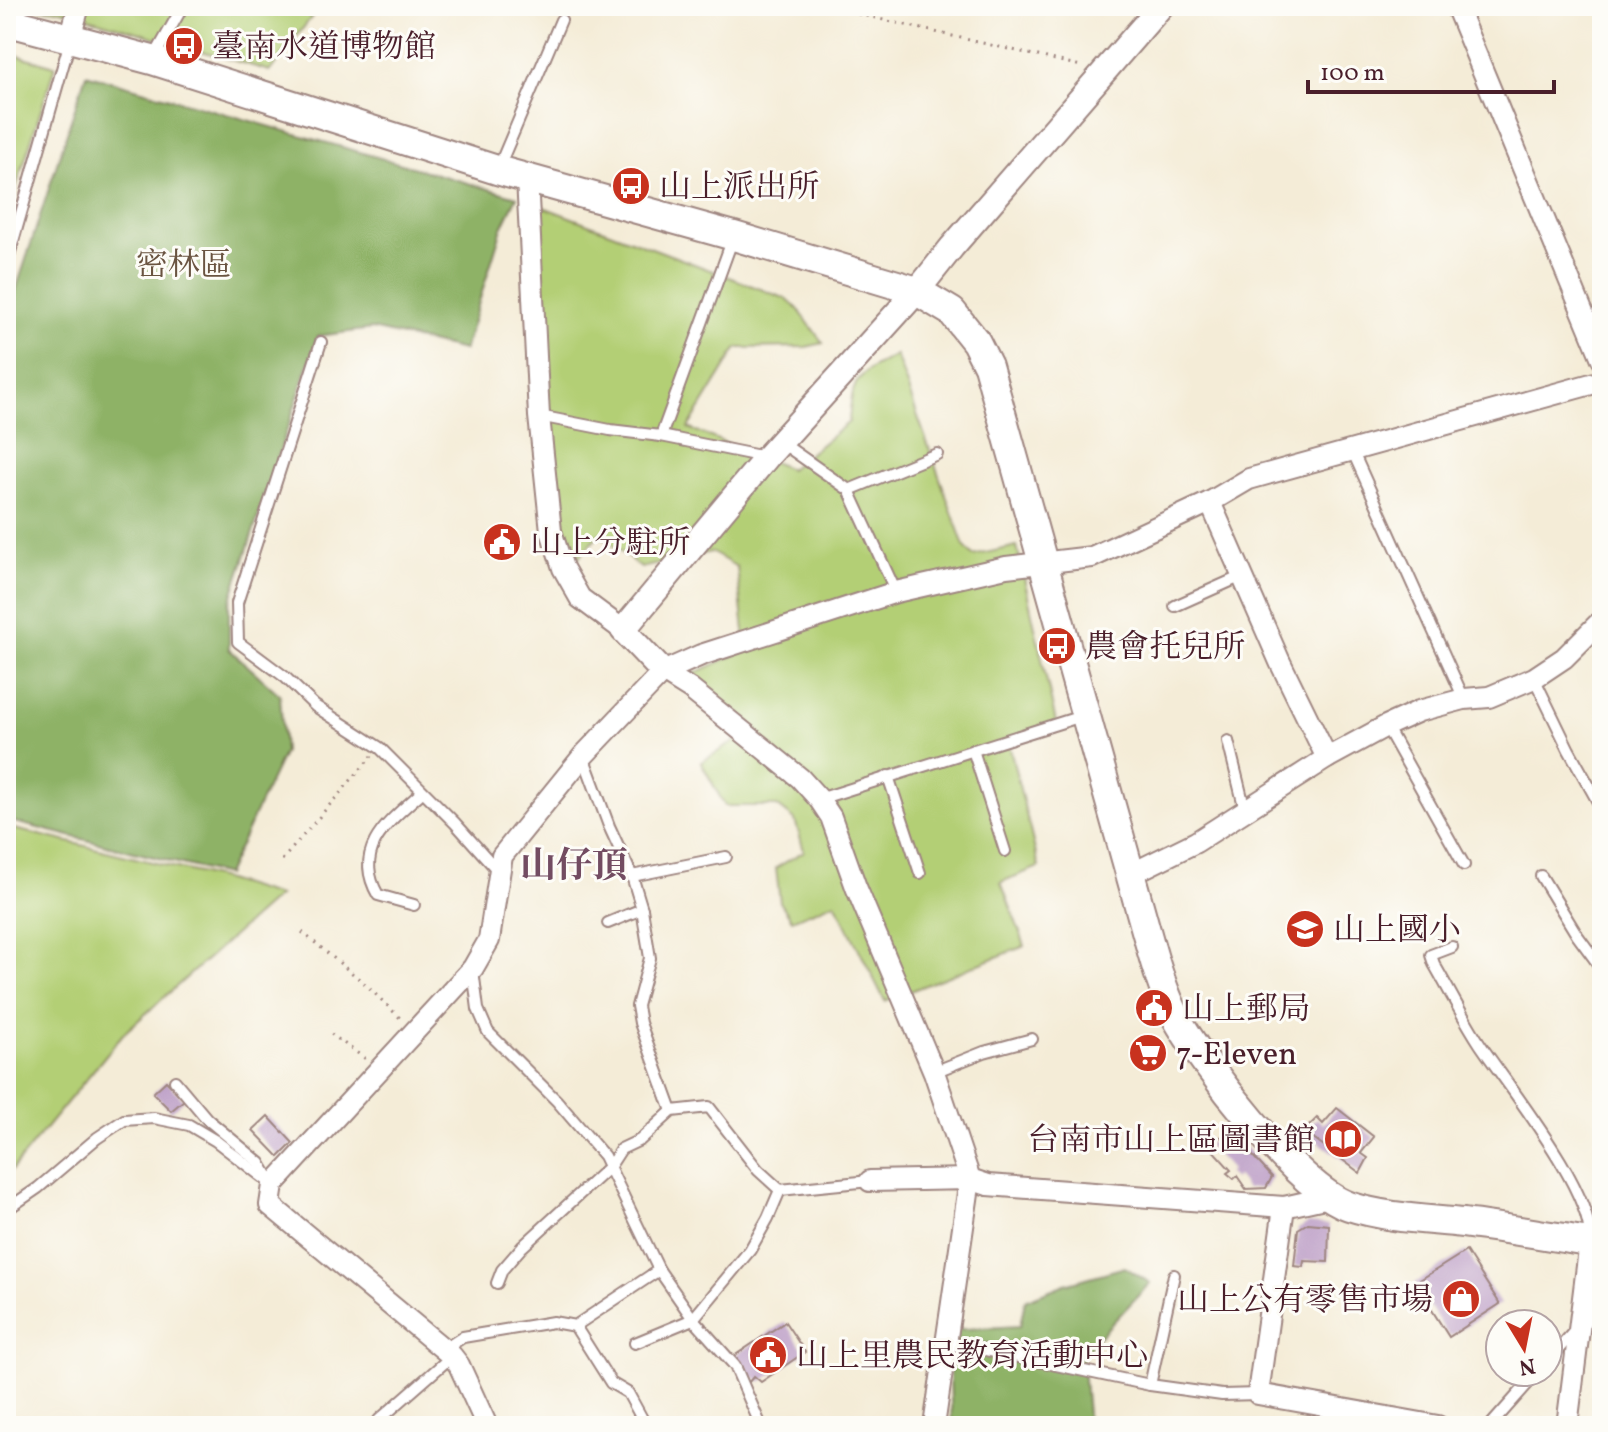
<svg xmlns="http://www.w3.org/2000/svg" width="1608" height="1432" viewBox="0 0 1608 1432" font-family="Vollkorn,'Noto Serif TC',serif">
  <style>
    .green { fill: #b3cf75; stroke: #7e7750; stroke-width: 2 }
    .forest { fill: #8eb266; stroke: #6c6848; stroke-width: 2 }
    .building { fill: #bea0c8 }
    .lines { fill: none; stroke-linecap: round; stroke-linejoin: round }
    .service-casing { stroke: #9f8681; stroke-width: 14 }
    .minor-casing { stroke: #9f8681; stroke-width: 24 }
    .tertiary-casing { stroke: #9f8681; stroke-width: 28 }
    .secondary-casing { stroke: #9f8681; stroke-width: 32 }
    .path { stroke: #9f8681; stroke-width: 3; stroke-dasharray: 2 6; stroke-linecap: butt }
    .service { stroke: #fff; stroke-width: 10 }
    .minor { stroke: #fff; stroke-width: 20 }
    .tertiary { stroke: #fff; stroke-width: 24 }
    .secondary { stroke: #fff; stroke-width: 28 }
    .labels { text-anchor: middle; stroke-width: 6; stroke-linejoin: round; paint-order: stroke }
    .poi-label { font-size: 32px; fill: #4a1f2b; stroke: #fdfcf7; text-anchor: start }
    .park-label { font-size: 32px; fill: #6a5441; stroke: #fdfcf7 }
    .quarter-label { font-size: 36px; font-weight: bold; fill: #734c62; stroke: #fdfcf7 }
  </style>
  <rect width="100%" height="100%" fill="#fdfcf7"/>
  <filter id="ink" filterUnits="userSpaceOnUse"><feTurbulence type="fractalNoise" baseFrequency=".0125" numOctaves="2"/><feDisplacementMap in="SourceGraphic" scale="16" xChannelSelector="R" yChannelSelector="G"/><feConvolveMatrix kernelMatrix="1 2 1 2 8 2 1 2 1" color-interpolation-filters="sRGB"/></filter>
  <filter id="wash" filterUnits="userSpaceOnUse"><feTurbulence type="fractalNoise" baseFrequency=".006" numOctaves="4" result="noise"/><feDisplacementMap in="SourceGraphic" scale="32" xChannelSelector="R" yChannelSelector="G"/><feGaussianBlur stdDeviation="1.8" result="paint"/><feColorMatrix in="noise" values="0 0 0 0 0 0 0 0 0 0 0 0 0 0 0 0 0 1.4 0 .05"/><feComposite in="paint" operator="in"/></filter>
  <g filter="url(#wash)">
    <rect width="100%" height="100%" fill="#f4ecd7"/>
    <g class="green">
      <polygon points="6,6 320,6 270,71 61,10"/>
      <polygon points="6,52 55,66 6,219"/>
      <path d="M538 205 787 299 798 309 823 343 806 347 737 348 688 428 790 469 849 422C852 377 857 375 896 355L964 546 973 556 1017 546 1057 727 1008 740 1039 867 1001 882 1025 946 885 1001 835 902 792 920 780 902 776 868 804 851 795 820 777 806H725L701 762 739 739 693 674 746 650 737 567 711 552 641 568 599 534 573 564 552 483 532 231Z"/>
      <polygon points="6,827 223,879 278,896 123,1034 6,1177"/>
    </g>
    <g class="forest">
      <polygon points="86,74 517,197 502,228 464,350 372,329 318,336 229,605 229,649 280,695 284,752 226,875 6,820 6,321"/>
      <polygon points="1125,1267 1150,1283 1082,1355 1088,1426 952,1426 948,1330 1020,1326 1025,1300 1065,1284"/>
    </g>
    <g id="blocks">
      <g class="building">
        <polygon points="166,1081 184,1100 171,1111 153,1093"/>
        <polygon points="1337,1108 1374,1137 1361,1153 1368,1158 1360,1173 1304,1131 1317,1118 1323,1124"/>
        <polygon points="268,1116 293,1143 279,1157 253,1130"/>
        <polygon points="1230,1131 1272,1177 1266,1188 1246,1189 1237,1176 1234,1179 1227,1173 1231,1170 1208,1145"/>
        <polygon points="1308,1223 1329,1225 1328,1262 1304,1261 1303,1267 1294,1266 1298,1229"/>
        <polygon points="1466,1251 1500,1304 1449,1337 1415,1283"/>
        <polygon points="785,1322 805,1352 761,1382 754,1376 748,1383 731,1358"/>
      </g>
    </g>
  </g>
  <g filter="url(#ink)">
    <use href="#blocks" fill-opacity="0" stroke="#9f8681" stroke-width="2"/>
    <g class="lines">
      <g class="service-casing">
        <g id="service">
          <polyline points="153,59 183,6"/>
          <polyline points="498,169 561,20"/>
          <polyline points="6,266 70,41"/>
          <polyline points="321,342 237,603 238,642 285,677 315,706 380,748 455,823 499,872"/>
          <polyline points="539,416 610,430 661,436 765,457"/>
          <polyline points="661,436 733,238"/>
          <polyline points="782,443 849,490 896,592"/>
          <polyline points="1352,450 1464,699"/>
          <polyline points="849,490 937,454"/>
          <polyline points="1175,606 1242,576"/>
          <polyline points="1534,678 1569,750 1602,809"/>
          <polyline points="1386,726 1464,865"/>
          <polyline points="1228,741 1245,810"/>
          <polyline points="973,750 1005,851"/>
          <polyline points="583,756 609,826 632,876 642,909 650,958 637,1006 640,1023 672,1111"/>
          <polyline points="888,776 920,873"/>
          <polyline points="819,799 1085,715"/>
          <polyline points="632,876 726,857"/>
          <polyline points="1541,876 1577,935 1602,969"/>
          <path d="M414 905 378 895C351 848 390 821 422 792"/>
          <polyline points="608,923 642,909"/>
          <path d="M1452 947 1431 955 1434 964C1449 990 1463 1018 1480 1044 1510 1089 1592 1189 1590 1240"/>
          <polyline points="473,970 478,1009 488,1032 557,1101 604,1156 659,1270 693,1319 735,1366 761,1426"/>
          <polyline points="934,1072 984,1052 1032,1039"/>
          <polyline points="175,1081 207,1119 260,1163 270,1180"/>
          <polyline points="6,1210 38,1188 97,1138 124,1120 154,1118 189,1125 216,1141 273,1185"/>
          <polyline points="497,1283 502,1270 522,1247 610,1166 621,1149 640,1140 672,1111 709,1107 758,1170 780,1190 870,1181"/>
          <polyline points="575,1326 659,1270"/>
          <polyline points="948,1342 1150,1385 1222,1395 1258,1394"/>
          <polyline points="635,1343 693,1319 750,1250 768,1218 780,1190"/>
          <polyline points="443,1350 463,1337 553,1322 575,1326 611,1383 628,1393 646,1426"/>
          <polyline points="1548,1361 1579,1326 1602,1306"/>
          <polyline points="1150,1385 1174,1275"/>
          <polyline points="379,1420 452,1356"/>
          <polyline points="1490,1426 1538,1372"/>
        </g>
      </g>
      <g class="minor-casing">
        <g id="minor">
          <polyline points="1456,6 1602,359"/>
          <polyline points="70,38 79,6"/>
          <polyline points="527,178 539,416 551,531 563,568 580,598 623,630"/>
          <polyline points="1210,502 1280,662 1327,758"/>
          <polyline points="663,672 690,689 800,778 819,799 831,817 856,887 934,1072 970,1179 988,1185 1284,1207 1329,1197"/>
          <polyline points="1129,875 1196,842 1327,758 1386,726 1419,711 1464,699 1489,697 1534,678 1564,658 1602,620"/>
          <polyline points="870,1181 970,1179 934,1426"/>
          <polyline points="1284,1207 1258,1394 1438,1426"/>
          <polyline points="487,1426 459,1365 452,1356 270,1205 273,1185 473,968 489,940 502,856 583,756 663,672 701,655 896,592 1006,567 1092,557 1210,502 1249,479 1602,381"/>
          <polyline points="1567,1426 1590,1242"/>
        </g>
      </g>
      <g class="tertiary-casing">
        <polyline id="tertiary" points="663,672 623,630 767,457 917,291 952,247 1161,6"/>
      </g>
      <g class="secondary-casing">
        <path id="secondary" d="M12 6 13 23 152 60 497 170 734 236 917 291 952 312 976 342 988 366 1152 952C1158 973 1165 995 1175 1015 1200 1062 1299 1190 1349 1206 1386 1218 1426 1219 1463 1223 1510 1229 1556 1237 1602 1244"/>
      </g>
      <g class="path">
        <polyline points="858,14 1081,66"/>
        <polyline points="282,860 372,756"/>
        <polyline points="302,932 364,983 401,1019"/>
        <polyline points="331,1034 367,1060"/>
      </g>
      <use href="#service" class="service"/>
      <use href="#minor" class="minor"/>
      <use href="#tertiary" class="tertiary"/>
      <use href="#secondary" class="secondary"/>
    </g>
  </g>
  <defs>
    <g id="bus-disc" transform="scale(2)"><circle r="9.5" fill="#c8321e" stroke="#fdfcf7"/><path d="M-5-6H5V4H4V6H2V4H-2V6H-4V4H-5ZM-3.5-4V0h7V-4ZM-3.5 1.2v1.5H-2V1.2ZM2 1.2v1.5H3.5V1.2Z" fill="#fff"/></g>
    <g id="civic-disc" transform="scale(2)"><circle r="9.5" fill="#c8321e" stroke="#fdfcf7"/><path d="M-.6-6.5H3V-4.5H.6V-3L4-1V1h2V6H-6V1h2V-1L-.6-3ZM-1.2 2.5V6h2.4V2.5Z" fill="#fff"/></g>
    <g id="school-disc" transform="scale(2)"><circle r="9.5" fill="#c8321e" stroke="#fdfcf7"/><path d="M0-5L7-2L0 1L-7-2ZM-4 1L0 2.5L4 1V4Q0 6-4 4Z" fill="#fff"/></g>
    <g id="supermarket-disc" transform="scale(2)"><circle r="9.5" fill="#c8321e" stroke="#fdfcf7"/><path d="M-6-5.5h2.5l.6 2H6L4.5 2H-2.5L-4.4-4H-6ZM-1.5 3.2a1.3 1.3 0 1 0 .1 0ZM3 3.2a1.3 1.3 0 1 0 .1 0Z" fill="#fff"/></g>
    <g id="library-disc" transform="scale(2)"><circle r="9.5" fill="#c8321e" stroke="#fdfcf7"/><path d="M-6-4Q-3-5.5-.7-3.5V5Q-3 3-6 4ZM6-4Q3-5.5 .7-3.5V5Q3 3 6 4Z" fill="#fff"/></g>
    <g id="shop-disc" transform="scale(2)"><circle r="9.5" fill="#c8321e" stroke="#fdfcf7"/><path d="M-5-2.5h2.3a2.7 3.5 0 0 1 5.4 0H5L5.5 6h-11ZM-1.5-2.5h3a1.5 2.3 0 0 0-3 0Z" fill="#fff"/></g>
  </defs>
  <g fill-rule="evenodd">
    <use href="#bus-disc" x="184" y="46"/>
    <use href="#bus-disc" x="631" y="186"/>
    <use href="#civic-disc" x="502" y="542"/>
    <use href="#bus-disc" x="1057" y="646"/>
    <use href="#school-disc" x="1305" y="929"/>
    <use href="#civic-disc" x="1154" y="1008"/>
    <use href="#supermarket-disc" x="1148" y="1053"/>
    <use href="#library-disc" x="1343" y="1139"/>
    <use href="#shop-disc" x="1461" y="1299"/>
    <use href="#civic-disc" x="768" y="1355"/>
  </g>
  <g class="labels">
    <g class="poi-label">
      <text x="212" y="57">臺南水道博物館</text>
      <text x="659" y="197">山上派出所</text>
      <text x="530" y="553">山上分駐所</text>
      <text x="1085" y="657">農會托兒所</text>
      <text x="1333" y="940">山上國小</text>
      <text x="1182" y="1019">山上郵局</text>
      <text x="1176" y="1064">7-Eleven</text>
      <text x="1315" y="1150" text-anchor="end">台南市山上區圖書館</text>
      <text x="1433" y="1310" text-anchor="end">山上公有零售市場</text>
      <text x="796" y="1366">山上里農民教育活動中心</text>
    </g>
    <g class="park-label">
      <text x="184" y="275">密林區</text>
    </g>
    <g class="quarter-label">
      <text x="574" y="877">山仔頂</text>
    </g>
  </g>
  <rect width="1608" height="1432" fill="none" stroke="#fdfcf7" stroke-width="32"/>
  <g transform="translate(1524 1348) rotate(170)"><circle r="38" fill="#fdfcf7" stroke="#b5a4a5" stroke-width="2"/>
  <path d="M0-6L14 30L0 20L-14 30Z" fill="#c8321e"/>
  <text y="-12" font-size="22" font-weight="bold" text-anchor="middle" fill="#4a1f2b">N</text>
  </g>
  <path d="M1308 80v12h246v-12" fill="none" stroke="#4a1f2b" stroke-width="4"/>
  <text x="1320" y="80" font-size="24" fill="#4a1f2b" stroke="#fdfcf7" stroke-width="6" paint-order="stroke">100 m</text>
</svg>
